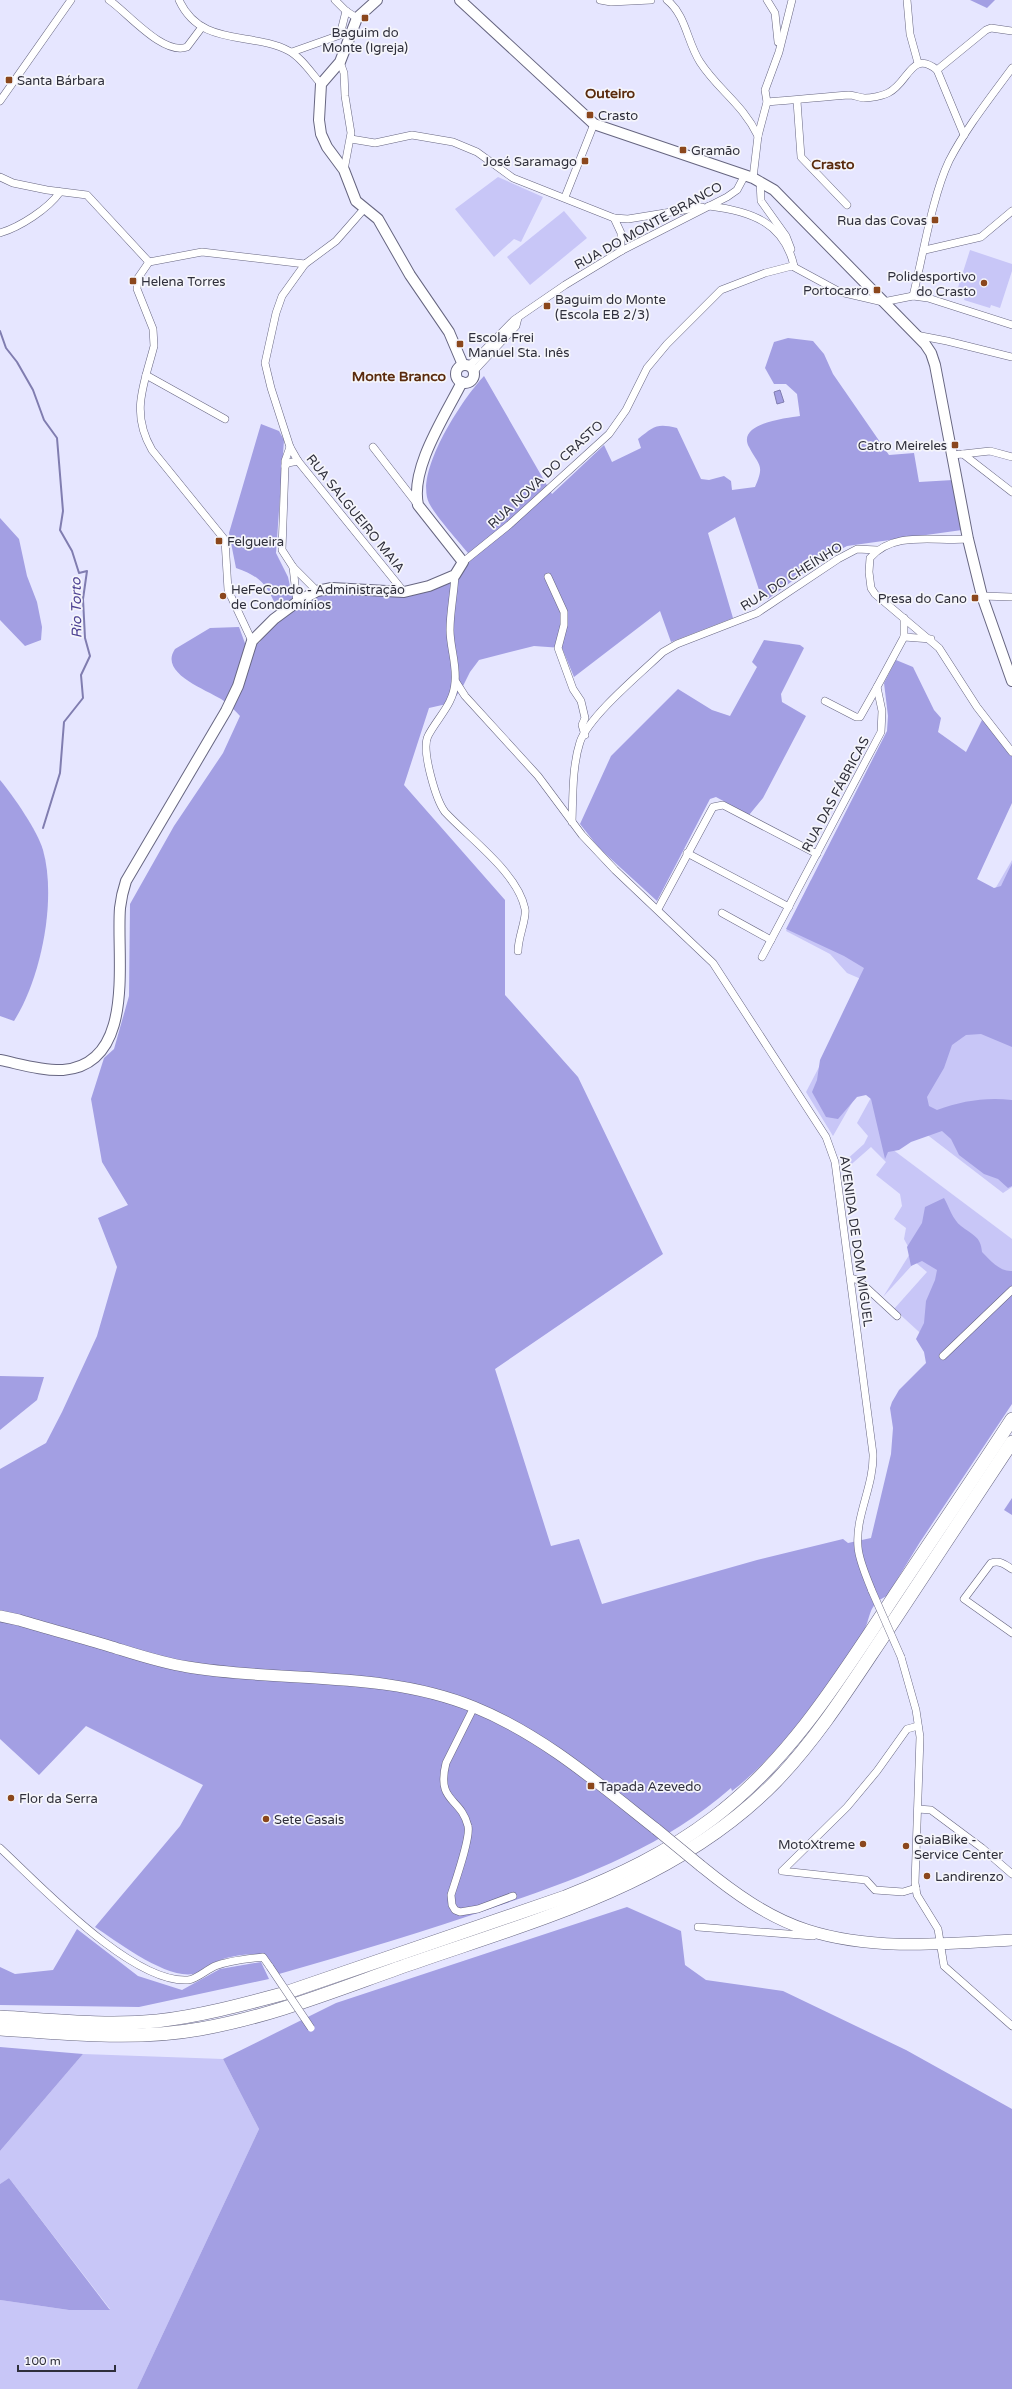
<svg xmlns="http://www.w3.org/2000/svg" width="1012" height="2389" viewBox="0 0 1012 2389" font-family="'Varela Round',sans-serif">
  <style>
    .green { fill: #c8c6f7 }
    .forest { fill: #a39fe3 }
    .water { fill: #a29ee2; stroke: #807db0 }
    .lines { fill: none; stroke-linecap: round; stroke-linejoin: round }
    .stream { stroke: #807db0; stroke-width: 2 }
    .street-casing { stroke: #676681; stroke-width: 8 }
    .secondary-casing { stroke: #676681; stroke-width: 12 }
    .primary-casing { stroke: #676681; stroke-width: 12 }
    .highway-casing { stroke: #676681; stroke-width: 14 }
    .street { stroke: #fff; stroke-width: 7 }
    .secondary { stroke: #fff; stroke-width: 10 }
    .primary { stroke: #fff; stroke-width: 11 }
    .highway { stroke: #fff; stroke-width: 13 }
    .street-bridge-casing { stroke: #676681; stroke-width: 8; stroke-linecap: butt }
    .primary-bridge-casing { stroke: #676681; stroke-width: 12; stroke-linecap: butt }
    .street-bridge { stroke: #fff; stroke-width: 7 }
    .primary-bridge { stroke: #fff; stroke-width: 11 }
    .poi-dot { fill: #8b471c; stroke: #f5f5fb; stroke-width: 1.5 }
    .labels { text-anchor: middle; stroke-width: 3.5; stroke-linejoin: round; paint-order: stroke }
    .poi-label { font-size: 13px; fill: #2f2f3b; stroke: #f5f5fb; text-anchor: start }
    .street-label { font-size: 13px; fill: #2f2f3b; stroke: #f5f5fb }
    .neighbourhood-label { font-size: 14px; font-weight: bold; fill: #5a2b0d; stroke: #f5f5fb }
    .water-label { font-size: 14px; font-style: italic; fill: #4d4192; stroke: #f5f5fb }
  </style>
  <rect width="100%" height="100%" fill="#e6e6ff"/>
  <g class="green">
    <polygon points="498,177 543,197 521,242 514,239 494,257 455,209"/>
    <polygon points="564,211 587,238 530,285 507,257"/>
    <polygon points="970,250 1012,264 1012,271 1000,308 991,305 990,308 964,300 965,297 956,294"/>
    <polygon points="1012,860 1012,1187 1003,1193 908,1120 892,1149 1012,1239 1012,1285 940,1351 894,1309 927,1272 915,1262 883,1297 911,1252 904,1239 906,1228 894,1219 902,1206 900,1194 876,1175 886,1162 871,1147 846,1169 844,1162 864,1144 868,1136 857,1123 873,1094 861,1087 833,1136 806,1092 840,1027 868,982 847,973 830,954 786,931 811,880 825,886 973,878 995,889"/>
    <polygon points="83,2054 223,2059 259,2129 137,2389 0,2389 0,2300 69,2310 110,2309 9,2178 0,2184 0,2151"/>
  </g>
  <g class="forest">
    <polygon points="970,0 995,0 987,8"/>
    <path d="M788 338 813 341 824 354 833 374 889 455 914 453 919 482 953 480 962 530 847 546 822 559 768 599 761 596 735 517 708 533 733 618 671 642 660 611 574 677 562 648 534 646 479 660 470 672 462 688 451 703 429 708 404 785 505 900V995L578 1077 663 1254 495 1369 551 1546 579 1539 602 1604 757 1560 843 1539 848 1543 871 1538 891 1454 893 1428 890 1408 892 1402 899 1390 926 1363 924 1352 916 1339 924 1323 926 1301 935 1280 937 1270 922 1261 911 1266 907 1247 922 1223 925 1207 944 1198C949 1207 953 1220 961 1226 972 1235 981 1236 982 1252 990 1260 1000 1272 1012 1271V1404L920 1542 887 1596C866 1605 872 1619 862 1634 824 1689 785 1750 732 1791L731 1788C664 1847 581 1878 498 1906 426 1931 353 1953 279 1974L263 1954C244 1954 226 1956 209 1965 204 1967 199 1973 193 1974 166 1979 116 1941 95 1927L180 1826 203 1785 86 1726 39 1775 0 1739V1469L46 1443 62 1412 97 1336 117 1267 98 1218 128 1205 102 1162 91 1099 104 1058 114 1049 129 996 130 904 174 826 223 753 240 716C235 711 230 705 224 701 208 690 158 674 175 649L210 628 239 627 246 646 259 643 280 615C268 588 265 578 236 568L229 533 261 424 279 431 284 440 276 553 288 577 292 595 301 603 314 596 425 592 449 582 464 569 472 558C461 544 436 517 429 503 414 472 463 398 484 376L552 494 604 445 612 462 641 448 638 439C654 426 657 423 677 428L701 479 709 480 724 476 731 481 732 490 755 487C765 464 759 466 749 447 736 423 787 418 800 416L797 394 786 384H774L765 368 774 342Z"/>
    <polygon points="0,518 19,539 27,576 37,602 42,627 41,640 25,646 0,620"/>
    <polygon points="764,640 800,645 804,648 781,694 782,702 806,716 763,798 749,815 716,797 710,799 657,901 599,848 580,824 611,756 678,689 712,710 730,716 757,667 752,662"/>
    <path d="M896 660 913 667 934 710 941 718 938 732 966 752 982 720 1012 753V803L977 879 994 888 1001 886 1012 863V1047L981 1034 966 1035 952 1045 944 1068 927 1097 929 1106 937 1110C962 1101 985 1097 1012 1100V1186L1008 1188 998 1179 984 1174 959 1155 951 1139 942 1131 911 1142 899 1150 888 1152 885 1159 871 1099 866 1095 857 1097 838 1119 826 1117 812 1092 817 1080 820 1060 864 968 844 956 786 929 887 731 888 716 884 683Z"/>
    <path d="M0 780C14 797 37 830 43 850 57 900 41 978 14 1021L0 1016Z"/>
    <polygon points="0,1376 44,1377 37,1400 0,1430"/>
    <polygon points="1012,1498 1012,1515 1004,1510"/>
    <polygon points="627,1907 681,1931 685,1965 706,1980 783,1991 906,2050 1012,2109 1012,2389 137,2389 259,2129 223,2059 336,2003"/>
    <polygon points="77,1929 138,1976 182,1990 220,1969 261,1962 269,1979 139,2007 0,2005 0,1967 15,1974 53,1970"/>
    <polygon points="0,2047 83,2054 0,2151"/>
    <polygon points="9,2178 110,2310 69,2310 0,2300 0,2184"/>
  </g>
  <polygon class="water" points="780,390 784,402 777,404 774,392"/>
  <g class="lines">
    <polyline class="stream" points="0,331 6,348 17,362 33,390 44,420 57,438 63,511 60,530 72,551 79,573 87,571 83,599 85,638 90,656 81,675 83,698 64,722 60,773 43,828"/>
    <g class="street-casing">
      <g id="street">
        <path d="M109 0C127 12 163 56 187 47L202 27"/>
        <path d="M179 0C201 48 251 31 289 51 301 57 312 74 321 84"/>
        <polyline points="335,0 346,11 357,18"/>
        <polyline points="600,0 611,2 651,0"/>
        <path d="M667 0C686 15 687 42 700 62 718 90 742 103 758 136"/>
        <polyline points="767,0 775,13 778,42"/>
        <polyline points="907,0 910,34 918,63"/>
        <polyline points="292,52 340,35 346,11"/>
        <polyline points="340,62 344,73 345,96 351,133 344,170"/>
        <polyline points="937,70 964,135"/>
        <polyline points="0,101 71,0"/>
        <polyline points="797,101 801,157 847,205"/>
        <path d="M767 102C795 100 822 97 849 95 854 95 860 98 865 98 871 98 882 96 888 93 909 83 911 49 937 70L986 30 991 28 1012 31"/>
        <polyline points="351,139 375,143 412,135 453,142 477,152 513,178 614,218 621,233 621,251"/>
        <polyline points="0,177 13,183 47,190 87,195 149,262"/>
        <polyline points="753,178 758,136 767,102 765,90 779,52 792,0"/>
        <polyline points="760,181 761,201 786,236 791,249"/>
        <polyline points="565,197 594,124"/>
        <path d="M709 206C750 211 784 222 794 266"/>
        <polyline points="614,218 628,219 702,207"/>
        <path d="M0 233C20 227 48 209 60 192"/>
        <polyline points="925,250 981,237 1012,211"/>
        <polyline points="305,264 282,296 276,313 265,363 271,388 290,447 298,461 404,592"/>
        <path d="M913 296C923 256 932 197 949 161 966 128 990 98 1012 68"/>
        <polyline points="916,335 947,341 1012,357"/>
        <polyline points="469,366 514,320 565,285 621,251 727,197 737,190 745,175"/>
        <polyline points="474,371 516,326 518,318"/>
        <polyline points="146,375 225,419"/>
        <polyline points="373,447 418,505"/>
        <polyline points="963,454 990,451 1012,457"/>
        <polyline points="952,455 963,454 1012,492"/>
        <polyline points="298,461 288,463 285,466 282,550 293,567 317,591"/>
        <polyline points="285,466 285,461 290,447"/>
        <path d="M968 539C935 542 894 530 870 558L869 572 871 588 875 594 939 648 977 707 1012 752"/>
        <polyline points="463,562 509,525 609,434 626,410 647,368 667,344 721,290 765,273 792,266 840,292 883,302 913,296 928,298 1012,325"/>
        <polyline points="293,567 297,602"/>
        <path d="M455 575C454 594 450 612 450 630 450 647 457 665 455 682 454 704 437 718 428 736 421 750 436 800 445 812 469 838 518 873 525 909 527 918 518 937 518 951"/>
        <polyline points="548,577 564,612 564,625 558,648 573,689 581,701 585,718 582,725 585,735"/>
        <polyline points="982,596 1012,597"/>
        <polyline points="904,618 904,637 931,639"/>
        <path d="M252 641 228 590 225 540 152 450C130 412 144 385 154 346L153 329 137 289 138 278 149 262 202 252 305 264 336 241 364 209"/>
        <path d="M456 682 465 696 538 776 582 835 615 870 713 963 826 1137 835 1162 873 1454C874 1486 855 1516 858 1547 859 1561 867 1578 872 1591"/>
        <polyline points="825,701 856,717 860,717 877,687"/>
        <path d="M572 822C573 797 572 767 580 742 589 716 641 673 663 652L677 644 757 613 838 559 857 549 877 550"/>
        <polyline points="687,853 789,907"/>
        <polyline points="658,909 713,807 723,805 817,854"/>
        <polyline points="722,913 771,940"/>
        <polyline points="762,957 881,732 882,711 877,687 904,637"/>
        <polyline points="851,1278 858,1280 897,1316"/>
        <polyline points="943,1356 1012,1290"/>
        <path d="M1012 1569C1004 1564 1000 1560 991 1563L964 1599 1012 1633"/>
        <polyline points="901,1657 916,1710 920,1737 915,1883 917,1895 938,1929 944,1966 1012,2026"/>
        <path d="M474 1707 446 1763C436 1803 461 1797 468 1826 471 1837 455 1882 451 1895L452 1905 455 1910 460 1912 478 1909 513 1896"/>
        <polyline points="918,1809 931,1810 982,1848 1012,1874"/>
        <path d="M0 1848C40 1885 132 1984 188 1980 197 1979 206 1970 215 1966 230 1960 247 1959 263 1957L270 1967"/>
        <polyline points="916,1888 903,1892 875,1890 866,1880 782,1871 847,1807 877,1771 907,1729 918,1726"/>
        <polyline points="698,1927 813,1936"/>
      </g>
    </g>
    <g class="secondary-casing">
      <g id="secondary">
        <polyline points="377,0 357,18 340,62 321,84 319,120 321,134 327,147 344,170 356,201 378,219 410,275 449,332 463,365"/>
        <polyline points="460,0 594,124 753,178 774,190 925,344 931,353 935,365 968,539 982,596 1012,681"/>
        <circle cx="465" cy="374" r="9"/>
        <path d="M0 1060C20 1064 43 1071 63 1070 137 1064 116 957 120 908 121 899 123 890 126 881L226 711 238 686 252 641 274 619 297 602 317 591 332 588 404 592 429 586 455 575 463 562 418 505C410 468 445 416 462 382"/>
      </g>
    </g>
    <g class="primary-casing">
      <g id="primary">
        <path d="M0 1616 19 1620C49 1629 79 1637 109 1646 135 1654 161 1663 188 1667 284 1683 383 1670 474 1707 543 1735 599 1784 656 1829"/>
        <path d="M701 1866C733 1892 767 1917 807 1930 872 1951 945 1944 1012 1940"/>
      </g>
    </g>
    <g class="highway-casing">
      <g id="highway">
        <path d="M0 2017C52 2020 105 2026 157 2021 200 2016 241 2005 282 1994L565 1897C618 1876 667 1853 713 1818 789 1761 841 1677 893 1598 933 1538 973 1479 1012 1419"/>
        <path d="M0 2029C67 2033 133 2041 200 2029 271 2017 341 1988 410 1964 539 1919 677 1883 776 1781 821 1734 855 1678 891 1625 931 1564 972 1503 1012 1442"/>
      </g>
    </g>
    <use href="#street" class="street"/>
    <use href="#secondary" class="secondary"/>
    <use href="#primary" class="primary"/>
    <use href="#highway" class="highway"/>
    <g class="street-bridge-casing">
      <g id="street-bridge">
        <polyline points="872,1591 901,1657"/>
        <polyline points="270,1967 311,2028"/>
      </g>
    </g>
    <g class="primary-bridge-casing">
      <polyline id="primary-bridge" points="656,1829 701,1866"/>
    </g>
    <use href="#street-bridge" class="street-bridge"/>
    <use href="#primary-bridge" class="primary-bridge"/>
  </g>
  <g class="poi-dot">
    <rect x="361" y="14" width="8" height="8" rx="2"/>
    <rect x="5" y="76" width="8" height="8" rx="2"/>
    <rect x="586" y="111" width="8" height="8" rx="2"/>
    <rect x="679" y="146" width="8" height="8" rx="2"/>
    <rect x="581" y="157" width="8" height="8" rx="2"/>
    <rect x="931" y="216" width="8" height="8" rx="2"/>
    <rect x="129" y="277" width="8" height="8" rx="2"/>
    <circle cx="984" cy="283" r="4"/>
    <rect x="873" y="286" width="8" height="8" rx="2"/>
    <rect x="543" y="302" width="8" height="8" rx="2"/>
    <rect x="456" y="340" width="8" height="8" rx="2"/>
    <rect x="951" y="441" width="8" height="8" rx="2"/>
    <rect x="215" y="537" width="8" height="8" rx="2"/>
    <circle cx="223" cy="596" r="4"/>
    <rect x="971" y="594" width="8" height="8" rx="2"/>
    <rect x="587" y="1782" width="8" height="8" rx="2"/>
    <circle cx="11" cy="1798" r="4"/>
    <circle cx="266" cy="1819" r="4"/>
    <circle cx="863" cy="1844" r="4"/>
    <circle cx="906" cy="1846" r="4"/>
    <circle cx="927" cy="1876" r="4"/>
  </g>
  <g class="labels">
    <g class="poi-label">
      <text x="365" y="37" text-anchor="middle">Baguim do<tspan x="365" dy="15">Monte (Igreja)</tspan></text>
      <text x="17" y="85">Santa Bárbara</text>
      <text x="598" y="120">Crasto</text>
      <text x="691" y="155">Gramão</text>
      <text x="577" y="166" text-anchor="end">José Saramago</text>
      <text x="927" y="225" text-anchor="end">Rua das Covas</text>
      <text x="976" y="281" text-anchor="end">Polidesportivo<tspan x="976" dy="15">do Crasto</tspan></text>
      <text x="141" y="286">Helena Torres</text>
      <text x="869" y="295" text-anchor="end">Portocarro</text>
      <text x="555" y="304">Baguim do Monte<tspan x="555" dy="15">(Escola EB 2/3)</tspan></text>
      <text x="468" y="342">Escola Frei<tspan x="468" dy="15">Manuel Sta. Inês</tspan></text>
      <text x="947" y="450" text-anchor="end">Catro Meireles</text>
      <text x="227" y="546">Felgueira</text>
      <text x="231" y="594">HeFeCondo - Administração<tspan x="231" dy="15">de Condomínios</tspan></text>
      <text x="967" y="603" text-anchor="end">Presa do Cano</text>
      <text x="599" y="1791">Tapada Azevedo</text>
      <text x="19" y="1803">Flor da Serra</text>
      <text x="274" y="1824">Sete Casais</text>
      <text x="914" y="1844">GaiaBike -<tspan x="914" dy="15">Service Center</tspan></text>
      <text x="855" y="1849" text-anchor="end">MotoXtreme</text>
      <text x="935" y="1881">Landirenzo</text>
    </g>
    <g class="street-label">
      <text transform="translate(648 225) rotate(-29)" y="5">RUA DO MONTE BRANCO</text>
      <text transform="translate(545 474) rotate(-43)" y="5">RUA NOVA DO CRASTO</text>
      <text transform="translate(356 513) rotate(51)" y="5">RUA SALGUEIRO MAIA</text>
      <text transform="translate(791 576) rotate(-32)" y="5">RUA DO CHEÍNHO</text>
      <text transform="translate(835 794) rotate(-62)" y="5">RUA DAS FÁBRICAS</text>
      <text transform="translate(857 1241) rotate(82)" y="5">AVENIDA DE DOM MIGUEL</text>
    </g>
    <g class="neighbourhood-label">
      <text x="610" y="98">Outeiro</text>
      <text x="833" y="169">Crasto</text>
      <text x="399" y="381">Monte Branco</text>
    </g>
    <g class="water-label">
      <text transform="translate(76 608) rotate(-91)" y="5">Rio Torto</text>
    </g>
  </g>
  <path d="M18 2365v6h97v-6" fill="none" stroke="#2f2f3b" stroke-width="2"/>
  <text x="24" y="2365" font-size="12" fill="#2f2f3b" stroke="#f5f5fb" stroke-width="3" paint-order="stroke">100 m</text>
</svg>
